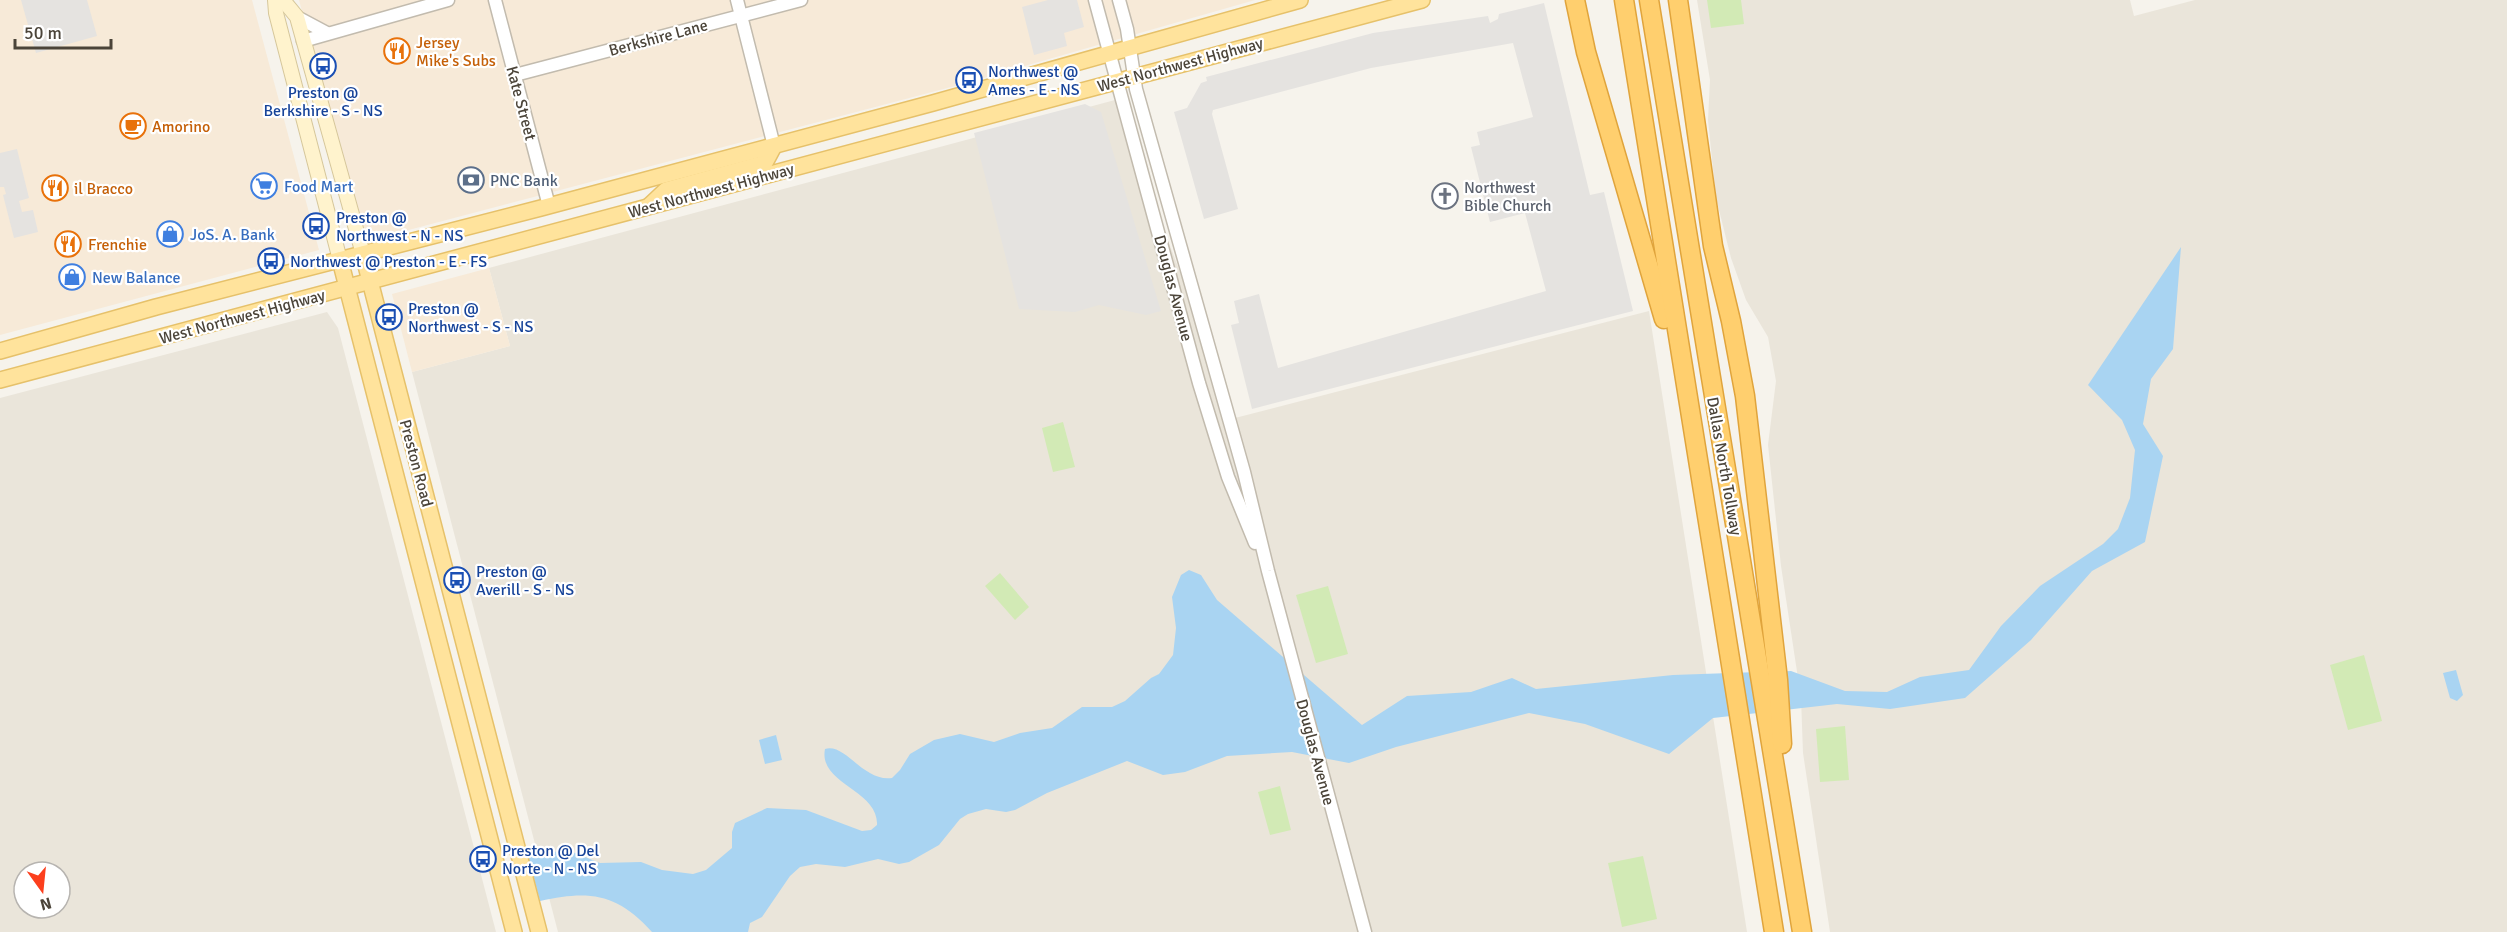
<svg xmlns="http://www.w3.org/2000/svg" width="2507" height="932" viewBox="0 0 2507 932" font-family="Signika,sans-serif">
  <style>
    .residential { fill: #eae5da; fill-rule: evenodd }
    .commercial { fill: #f7ead8 }
    .green { fill: #d2eab5 }
    .parking { fill: #e5e3e0 }
    .water { fill: #a9d4f2 }
    .lines { fill: none; stroke-linecap: round; stroke-linejoin: round }
    .tertiary-casing { stroke: #c2bbae; stroke-width: 15 }
    .secondary-casing { stroke: #d6c79b; stroke-width: 16 }
    .primary-casing { stroke: #e6c16a; stroke-width: 18 }
    .motorway-casing { stroke: #e0a43c; stroke-width: 21 }
    .tertiary { stroke: #fff; stroke-width: 12 }
    .secondary { stroke: #fff3cd; stroke-width: 14 }
    .primary { stroke: #ffe39c; stroke-width: 15 }
    .motorway { stroke: #ffcf6e; stroke-width: 18 }
    .labels { text-anchor: middle; stroke-width: 4.5; stroke-linejoin: round; paint-order: stroke }
    .street-label { font-size: 16px; fill: #4b4439; stroke: #fff }
    .food-label { font-size: 16px; fill: #c56008; stroke: #fff; text-anchor: start }
    .transit-label { font-size: 16px; fill: #164399; stroke: #fff; text-anchor: start }
    .service-label { font-size: 16px; fill: #4e5e75; stroke: #fff; text-anchor: start }
    .shop-label { font-size: 16px; fill: #366cbe; stroke: #fff; text-anchor: start }
    .worship-label { font-size: 16px; fill: #5b616d; stroke: #fff; text-anchor: start }
  </style>
  <rect width="100%" height="100%" fill="#f6f3ec"/>
  <g class="residential">
    <polygon points="1697,0 2130,0 2134,16 2195,0 2507,0 2507,932 1830,932 1803,753 1801,698 1781,566 1768,445 1776,381 1768,337 1746,300 1731,258 1716,198 1708,120 1710,80"/>
    <polygon points="1115,100 1235,418 1649,311 1747,932 558,932 412,372 510,346 489,268"/>
    <path d="M327 312 338 328 496 932H0V398ZM24 872H60V908H24Z"/>
  </g>
  <g class="commercial">
    <polygon points="0,0 252,0 319,250 0,335"/>
    <polygon points="299,0 1255,0 955,86 363,242"/>
    <polygon points="489,268 510,346 412,372 392,294"/>
  </g>
  <g class="green">
    <polygon points="1707,0 1741,0 1744,24 1711,28"/>
    <polygon points="1063,422 1075,467 1053,472 1042,428"/>
    <polygon points="1000,573 1029,607 1015,620 985,586"/>
    <polygon points="1328,586 1348,654 1316,663 1296,595"/>
    <polygon points="2364,655 2382,721 2348,730 2330,665"/>
    <polygon points="1845,726 1849,780 1820,782 1816,729"/>
    <polygon points="1280,786 1291,830 1270,835 1258,792"/>
    <polygon points="1643,856 1657,919 1622,927 1608,863"/>
  </g>
  <g class="parking">
    <polygon points="21,0 87,0 97,36 36,53"/>
    <polygon points="1048,0 1077,0 1084,27 1064,33 1067,46 1034,55 1022,7"/>
    <polygon points="1544,3 1590,195 1604,192 1633,311 1252,409 1231,325 1239,323 1234,301 1259,294 1278,368 1546,291 1525,213 1490,222 1471,147 1480,145 1477,132 1533,117 1513,43 1371,68 1213,110 1212,114 1238,209 1204,219 1174,112 1187,108 1201,83 1207,81 1206,77 1373,33 1488,16 1490,23 1498,19 1499,14"/>
    <polygon points="1085,104 1101,112 1161,311 1146,315 1099,305 1075,312 1019,309 974,133"/>
    <polygon points="17,149 29,198 19,201 22,212 33,210 38,232 14,238 3,195 6,194 4,187 0,187 0,153"/>
  </g>
  <g class="water">
    <path d="M2181 247 2173 349 2151 379 2143 424 2163 456 2145 542 2092 571 2031 640 1965 698 1890 709 1837 704 1713 718 1669 754 1585 724 1529 713 1396 747 1349 763 1292 752 1227 756 1185 772 1163 775 1127 761 1047 793 1015 810 1006 812 986 809 968 814 960 819 939 845 909 862 899 864 878 859 845 867 816 864 800 867 790 876 762 917 750 923 748 932H652C617 893 589 890 540 901L527 853 570 851 600 863 641 862 662 870 693 874 706 870 732 848V832L735 823 767 808 806 810 862 831 871 830 877 825C879 790 818 784 825 749 846 743 863 782 892 778L900 770 910 754 934 740 960 734 994 742 1020 733 1052 728 1082 707H1112L1125 701 1151 678 1159 674 1173 655 1176 628 1172 597 1181 575 1189 570 1201 575 1217 600 1362 725 1407 696 1471 692 1512 678 1536 689 1673 675 1791 671 1845 691 1887 692 1920 677 1969 670 2001 626 2040 586 2103 544 2118 529 2130 498 2135 450 2122 420 2088 385Z"/>
    <polygon points="2456,670 2463,695 2457,701 2450,698 2443,673"/>
    <polygon points="776,735 782,760 765,764 759,740"/>
  </g>
  <g class="lines">
    <g class="tertiary-casing">
      <g id="tertiary">
        <polyline points="495,0 549,206"/>
        <polyline points="737,0 774,146"/>
        <polyline points="1095,0 1199,383 1228,477 1255,543"/>
        <polyline points="1119,0 1127,29 1136,89 1244,472 1268,571 1365,932"/>
        <polyline points="297,17 327,33"/>
        <polyline points="303,41 448,0"/>
        <polyline points="515,75 801,0"/>
      </g>
    </g>
    <g class="secondary-casing">
      <g id="secondary">
        <polyline points="275,0 276,13 340,260"/>
        <polyline points="283,0 297,17 363,254"/>
      </g>
    </g>
    <g class="primary-casing">
      <g id="primary">
        <polyline points="649,206 666,190 761,164 766,161 774,146"/>
        <polyline points="363,254 539,932"/>
        <polyline points="340,260 514,932"/>
        <polyline points="0,351 156,307 541,208 933,103 1300,0"/>
        <polyline points="0,380 1422,0"/>
      </g>
    </g>
    <g class="motorway-casing">
      <g id="motorway">
        <polyline points="1575,0 1586,52 1664,319"/>
        <polyline points="1624,0 1774,932"/>
        <polyline points="1649,0 1802,932"/>
        <polyline points="1678,0 1713,246 1731,321 1745,396 1778,680 1782,744"/>
      </g>
    </g>
    <use href="#tertiary" class="tertiary"/>
    <use href="#secondary" class="secondary"/>
    <use href="#primary" class="primary"/>
    <use href="#motorway" class="motorway"/>
  </g>
  <defs>
    <g id="restaurant-ring" transform="scale(1.35)"><circle r="9.5" fill="#fff" stroke="#e8710a" stroke-width="1.5"/><path d="M-5-6h1v4h1v-4h1v4h1v-4h1v5L-1.5 .5V6h-2V.5L-5-1ZM5-6V6H3V1.5H1.5Q1.5-4 5-6Z" fill="#e8710a"/></g>
    <g id="bus-ring" transform="scale(1.35)"><circle r="9.5" fill="#fff" stroke="#1a4fb4" stroke-width="1.5"/><path d="M-5-6H5V4H4V6H2V4H-2V6H-4V4H-5ZM-3.5-4V0h7V-4ZM-3.5 1.2v1.5H-2V1.2ZM2 1.2v1.5H3.5V1.2Z" fill="#1a4fb4"/></g>
    <g id="cafe-ring" transform="scale(1.35)"><circle r="9.5" fill="#fff" stroke="#e8710a" stroke-width="1.5"/><path d="M-5.5-4.5H6V0H3Q3 3.5 0 3.5H-2.5Q-5.5 3.5-5.5 0ZM3-3.2v2h1.7v-2ZM-6 4.5H4V6H-6Z" fill="#e8710a"/></g>
    <g id="bank-ring" transform="scale(1.35)"><circle r="9.5" fill="#fff" stroke="#5c6f8a" stroke-width="1.5"/><path d="M-6-4H6V4H-6ZM0-2.3a2.3 2.3 0 1 0 0 4.6a2.3 2.3 0 1 0 0-4.6Z" fill="#5c6f8a"/></g>
    <g id="supermarket-ring" transform="scale(1.35)"><circle r="9.5" fill="#fff" stroke="#3f7fe0" stroke-width="1.5"/><path d="M-6-5.5h2.5l.6 2H6L4.5 2H-2.5L-4.4-4H-6ZM-1.5 3.2a1.3 1.3 0 1 0 .1 0ZM3 3.2a1.3 1.3 0 1 0 .1 0Z" fill="#3f7fe0"/></g>
    <g id="church-ring" transform="scale(1.35)"><circle r="9.5" fill="#fff" stroke="#6b7280" stroke-width="1.5"/><path d="M-1.2-6h2.4v3.5h3.3v2.4h-3.3V6h-2.4V-.1h-3.3v-2.4h3.3Z" fill="#6b7280"/></g>
    <g id="shop-ring" transform="scale(1.35)"><circle r="9.5" fill="#fff" stroke="#3f7fe0" stroke-width="1.5"/><path d="M-5-2.5h2.3a2.7 3.5 0 0 1 5.4 0H5L5.5 6h-11ZM-1.5-2.5h3a1.5 2.3 0 0 0-3 0Z" fill="#3f7fe0"/></g>
  </defs>
  <g fill-rule="evenodd">
    <use href="#restaurant-ring" x="397" y="51"/>
    <use href="#bus-ring" x="323" y="66"/>
    <use href="#bus-ring" x="969" y="80"/>
    <use href="#cafe-ring" x="133" y="126"/>
    <use href="#bank-ring" x="471" y="180"/>
    <use href="#supermarket-ring" x="264" y="186"/>
    <use href="#restaurant-ring" x="55" y="188"/>
    <use href="#church-ring" x="1445" y="196"/>
    <use href="#bus-ring" x="316" y="226"/>
    <use href="#shop-ring" x="170" y="234"/>
    <use href="#restaurant-ring" x="68" y="244"/>
    <use href="#bus-ring" x="271" y="261"/>
    <use href="#shop-ring" x="72" y="277"/>
    <use href="#bus-ring" x="389" y="317"/>
    <use href="#bus-ring" x="457" y="580"/>
    <use href="#bus-ring" x="483" y="859"/>
  </g>
  <g class="labels">
    <g class="street-label">
      <text transform="translate(658 37) rotate(-15)" y="6">Berkshire Lane</text>
      <text transform="translate(1180 64) rotate(-15)" y="6">West Northwest Highway</text>
      <text transform="translate(522 103) rotate(75)" y="6">Kate Street</text>
      <text transform="translate(711 190) rotate(-15)" y="6">West Northwest Highway</text>
      <text transform="translate(1174 288) rotate(75)" y="6">Douglas Avenue</text>
      <text transform="translate(242 316) rotate(-15)" y="6">West Northwest Highway</text>
      <text transform="translate(417 463) rotate(75)" y="6">Preston Road</text>
      <text transform="translate(1725 466) rotate(80)" y="6">Dallas North Tollway</text>
      <text transform="translate(1316 752) rotate(75)" y="6">Douglas Avenue</text>
    </g>
    <g class="food-label">
      <text x="416" y="48">Jersey<tspan x="416" dy="18">Mike's Subs</tspan></text>
      <text x="152" y="132">Amorino</text>
      <text x="74" y="194">il Bracco</text>
      <text x="88" y="250">Frenchie</text>
    </g>
    <g class="transit-label">
      <text x="988" y="77">Northwest @<tspan x="988" dy="18">Ames - E - NS</tspan></text>
      <text x="323" y="98" text-anchor="middle">Preston @<tspan x="323" dy="18">Berkshire - S - NS</tspan></text>
      <text x="336" y="223">Preston @<tspan x="336" dy="18">Northwest - N - NS</tspan></text>
      <text x="290" y="267">Northwest @ Preston - E - FS</text>
      <text x="408" y="314">Preston @<tspan x="408" dy="18">Northwest - S - NS</tspan></text>
      <text x="476" y="577">Preston @<tspan x="476" dy="18">Averill - S - NS</tspan></text>
      <text x="502" y="856">Preston @ Del<tspan x="502" dy="18">Norte - N - NS</tspan></text>
    </g>
    <g class="service-label">
      <text x="490" y="186">PNC Bank</text>
    </g>
    <g class="shop-label">
      <text x="284" y="192">Food Mart</text>
      <text x="190" y="240">JoS. A. Bank</text>
      <text x="92" y="283">New Balance</text>
    </g>
    <g class="worship-label">
      <text x="1464" y="193">Northwest<tspan x="1464" dy="18">Bible Church</tspan></text>
    </g>
  </g>
  <g transform="translate(42 890) rotate(165)"><circle r="28" fill="#ffffff" stroke="#b7b4b0" stroke-width="1.5"/>
  <path d="M0-4.5L10 22L0 15L-10 22Z" fill="#fc3f1d"/>
  <text y="-9" font-size="16" font-weight="bold" text-anchor="middle" fill="#4b4439">N</text>
  </g>
  <path d="M15 39v9h96v-9" fill="none" stroke="#4b4439" stroke-width="3"/>
  <text x="24" y="39" font-size="18" fill="#4b4439" stroke="#ffffff" stroke-width="4.5" paint-order="stroke">50 m</text>
</svg>
